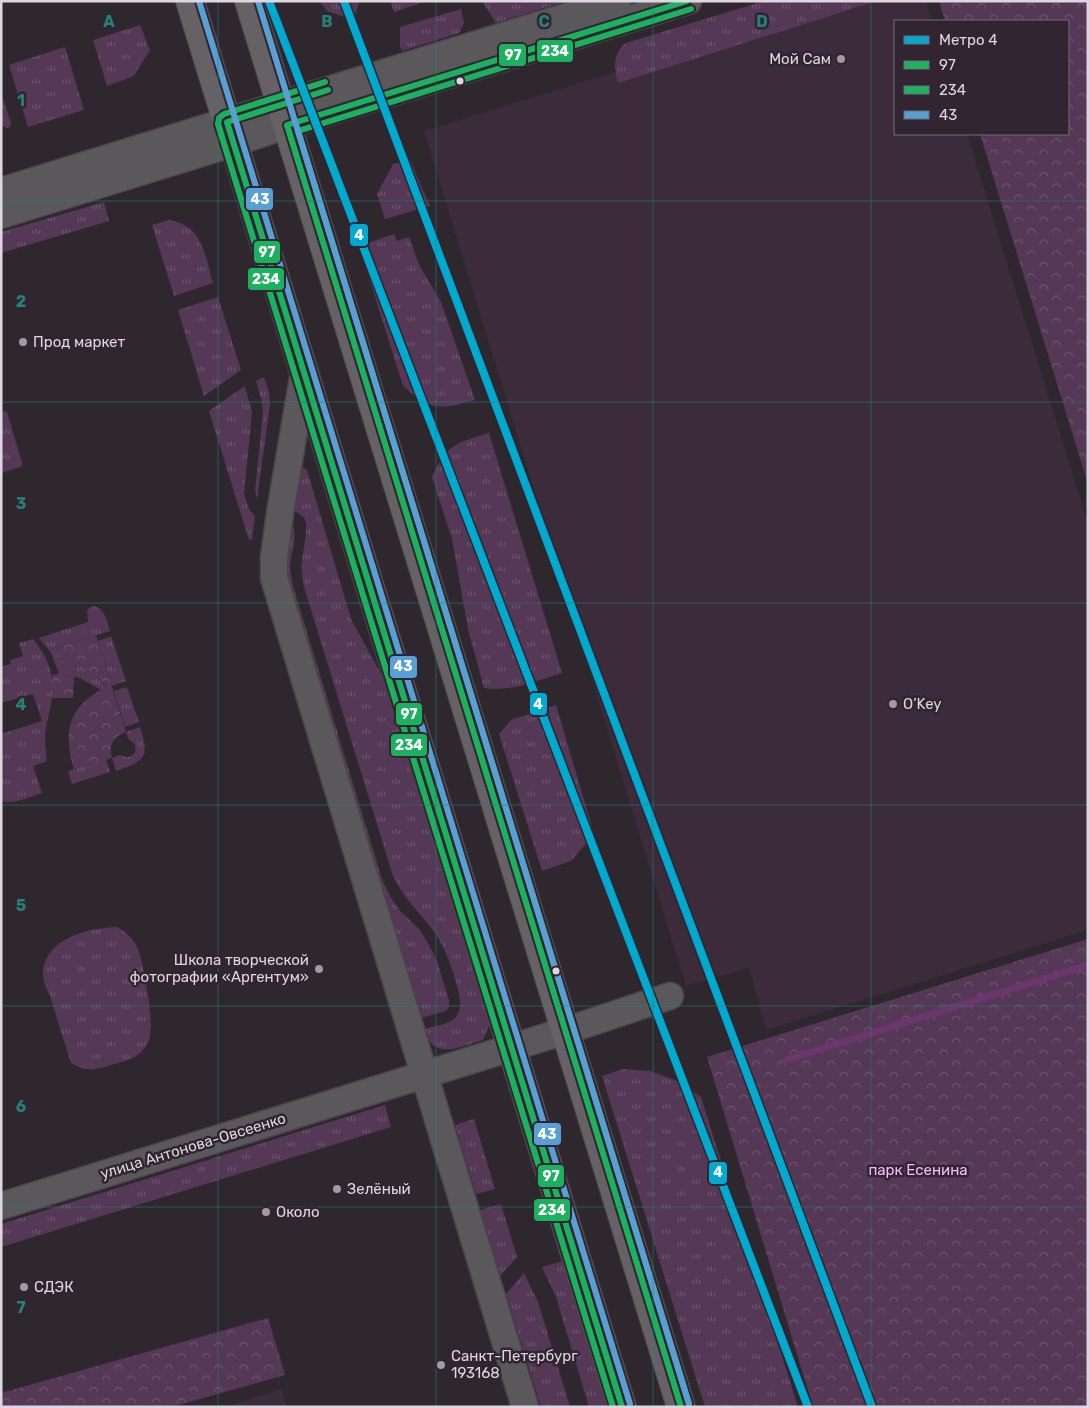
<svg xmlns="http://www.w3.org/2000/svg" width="1089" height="1408" viewBox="0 0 1089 1408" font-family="Rubik,sans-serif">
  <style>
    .built { fill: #3b2b3b }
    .grass { fill: url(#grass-tufts) }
    .park { fill: url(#park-crowns) }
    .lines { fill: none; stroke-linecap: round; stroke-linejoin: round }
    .stream { stroke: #6a366d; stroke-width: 7 }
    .minor-casing { stroke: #494549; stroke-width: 29 }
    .major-casing { stroke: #494549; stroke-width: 30 }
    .minor { stroke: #5b585b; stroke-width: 26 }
    .major { stroke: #656165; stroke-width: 28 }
    .bus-1-casing { stroke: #312531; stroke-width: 10 }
    .bus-2-casing { stroke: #312531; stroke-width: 10 }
    .bus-3-casing { stroke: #312531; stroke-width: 10 }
    .bus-1 { stroke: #1bb15f; stroke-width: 6 }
    .bus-2 { stroke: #1bb15f; stroke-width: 6 }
    .bus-3 { stroke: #58a0d4; stroke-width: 6 }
    .metro-1-casing { stroke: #312531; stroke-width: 11 }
    .metro-1 { stroke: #00a9ce; stroke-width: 8 }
    .grid { fill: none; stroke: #248079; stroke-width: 1; stroke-opacity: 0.55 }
    .poi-dot { fill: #a19aa1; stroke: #312531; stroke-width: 2 }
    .bus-dot { fill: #dfd7df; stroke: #312531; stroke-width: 2 }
    .labels { text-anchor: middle; stroke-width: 5; stroke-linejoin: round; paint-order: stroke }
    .poi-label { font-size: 15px; fill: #dfd7df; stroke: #312531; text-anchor: start }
    .street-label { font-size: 15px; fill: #dfd7df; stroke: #312531 }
    .park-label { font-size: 15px; fill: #fbb9fd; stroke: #312531 }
    .grid-label { font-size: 16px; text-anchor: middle; font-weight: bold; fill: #248079; stroke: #312531; stroke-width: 5; stroke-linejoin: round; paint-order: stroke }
    .line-badge { stroke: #312531; stroke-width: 2 }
    .badge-label { font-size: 14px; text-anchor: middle; font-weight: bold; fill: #fff }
  </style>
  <defs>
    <pattern id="grass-tufts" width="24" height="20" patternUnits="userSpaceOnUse" patternTransform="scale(1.25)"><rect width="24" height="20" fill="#553756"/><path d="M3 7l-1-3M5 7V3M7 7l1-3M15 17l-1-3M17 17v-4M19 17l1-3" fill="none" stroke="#6d536e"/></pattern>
    <pattern id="park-crowns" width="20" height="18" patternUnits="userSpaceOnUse" patternTransform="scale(1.25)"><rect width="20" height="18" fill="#553756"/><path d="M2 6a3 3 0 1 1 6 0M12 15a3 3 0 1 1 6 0" fill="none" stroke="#6d536e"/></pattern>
  </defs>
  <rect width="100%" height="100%" fill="#2e282e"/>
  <g class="built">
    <polygon points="846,1 926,1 932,21 895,21 895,134 967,134 1088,523 1088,930 766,1030 749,968 686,986 424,131"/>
    <polygon points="282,1389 287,1407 224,1407"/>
  </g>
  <g class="grass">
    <polygon points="319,1 360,1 353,20 327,11"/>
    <polygon points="390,1 427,1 394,12"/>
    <polygon points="482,1 566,1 496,23"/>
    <path d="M764 1H877L618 83C614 67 612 54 626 43Z"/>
    <polygon points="461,9 464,23 459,33 402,51 400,47 400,27"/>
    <polygon points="140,25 150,50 134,76 107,86 93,40"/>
    <polygon points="65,47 84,110 28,127 9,65"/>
    <polygon points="1,93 11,123 10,127 7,128 1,125"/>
    <polygon points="410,160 430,206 385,219 377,194 393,164"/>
    <polygon points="104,202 109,221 1,253 1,232"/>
    <path d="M169 220C203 225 205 256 213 283L174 296 152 225Z"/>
    <path d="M394 234 397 241 409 237 419 265 441 302 475 400C439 410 432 411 403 386L359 246Z"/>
    <polygon points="218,297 241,370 204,396 178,310"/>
    <polygon points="264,377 269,392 270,404 257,499 255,491 263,412 261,398 256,381"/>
    <polygon points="245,386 252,412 244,494 249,509 255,516 252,539 249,540 209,411"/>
    <polygon points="1,411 7,412 23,466 1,473"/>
    <path d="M489 433 562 673C536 681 511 692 484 688L468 629 452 539 432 477C447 444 456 443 489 433Z"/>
    <path d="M303 468 307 470 351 619 382 676 488 1015 489 1026 483 1040C458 1047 434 1062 424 1029 434 1026 446 1025 454 1019 458 1015 461 1008 460 1001 459 986 446 949 437 936 421 912 404 901 392 873L304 587C303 579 301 571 302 563 302 552 309 529 305 520 303 515 297 513 293 510L300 469Z"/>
    <path d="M291 522C299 534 291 552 290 566 290 573 292 579 293 586L382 879 390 896 400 911 420 930 429 945 437 961 449 1000V1006L446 1011 421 1018 288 587 286 569Z"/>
    <path d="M94 606C105 609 107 621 110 631L49 650 39 638 88 622 87 611 89 608Z"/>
    <polygon points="111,636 126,681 112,686 98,641"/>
    <path d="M33 639C49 659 56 677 51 704 49 715 45 726 45 738 45 745 46 754 47 761L33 766 42 793C29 797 14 805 1 801V734L42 721 33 694 1 703V663L2 666 11 664 10 660 23 656 19 643Z"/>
    <path d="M52 655C74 662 92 669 107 688L101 690 80 678 59 674Z"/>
    <polygon points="127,687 139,722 125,727 114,691"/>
    <polygon points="556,705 594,834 571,861 542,871 499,734 511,720"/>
    <path d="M140 727C150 758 145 761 116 771L112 758 120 755C126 758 130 758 135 753 136 746 136 743 129 740L126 732Z"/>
    <polygon points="106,759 110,772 72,784 68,771"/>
    <path d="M117 927C126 932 134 939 138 949 144 965 156 1028 148 1043 140 1058 126 1061 111 1065 94 1070 87 1072 71 1063 64 1041 57 1019 50 996 47 990 43 981 43 974 44 938 89 928 117 927Z"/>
    <polygon points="624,1069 650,1071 675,1080 701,1097 798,1407 705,1407 602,1076"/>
    <polygon points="385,1105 391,1127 1,1247 1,1224"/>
    <polygon points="474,1119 495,1189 476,1194 455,1125"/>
    <polygon points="501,1204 517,1257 500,1276 480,1210"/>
    <polygon points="564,1261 609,1407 589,1407 556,1297 542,1267"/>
    <polygon points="524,1273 538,1302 570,1407 541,1407 506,1294"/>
  </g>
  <g class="park">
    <polygon points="939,1 1088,1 1088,484 980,134 1068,134 1068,21 945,21"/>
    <path d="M96 635 126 732C114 736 108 744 112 758L74 769C62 732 69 704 107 687 92 669 73 662 52 655L49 650Z"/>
    <polygon points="59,674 74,677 73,698 52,698 52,675"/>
    <polygon points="1088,939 1088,1407 813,1407 707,1057"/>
    <polygon points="268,1318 285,1375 171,1407 1,1407 1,1393"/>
  </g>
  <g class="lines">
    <polyline class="stream" points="786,1060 1088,965"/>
    <g class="minor-casing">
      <g id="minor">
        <polyline points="1,191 617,1"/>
        <polyline points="1,215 234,143 287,125 688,1"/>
        <polyline points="304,372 280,513 274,557 274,578 525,1407"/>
        <polyline points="1,1206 565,1031 670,996"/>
      </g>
    </g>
    <g class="major-casing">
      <g id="major">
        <polyline points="190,1 622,1407"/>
        <polyline points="249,1 681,1407"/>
      </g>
    </g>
    <use href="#minor" class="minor"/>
    <use href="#major" class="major"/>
    <g class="bus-1-casing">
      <g id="bus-1">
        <polyline points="328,90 227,122 622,1407"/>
        <polyline points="681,1407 287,125 687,1"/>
      </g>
    </g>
    <g class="bus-2-casing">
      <g id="bus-2">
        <polyline points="325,82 224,114 219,118 218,124 613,1407"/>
        <polyline points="689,1404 298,131 691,9"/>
      </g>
    </g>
    <g class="bus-3-casing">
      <g id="bus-3">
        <polyline points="199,1 630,1404"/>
        <polyline points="258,1 689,1404"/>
      </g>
    </g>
    <use href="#bus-1" class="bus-1"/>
    <use href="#bus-2" class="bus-2"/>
    <use href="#bus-3" class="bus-3"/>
    <g class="metro-1-casing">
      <g id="metro-1">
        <polyline points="269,1 808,1407"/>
        <polyline points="344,1 872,1407"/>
      </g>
    </g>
    <use href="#metro-1" class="metro-1"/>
  </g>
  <path class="grid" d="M218 1V1407M436 1V1407M653 1V1407M871 1V1407M1 201H1088M1 402H1088M1 603H1088M1 805H1088M1 1006H1088M1 1207H1088"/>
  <g class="poi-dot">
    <circle cx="841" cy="59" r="5"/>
    <circle cx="23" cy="342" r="5"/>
    <circle cx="893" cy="704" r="5"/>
    <circle cx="319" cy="969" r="5"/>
    <circle cx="337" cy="1189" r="5"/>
    <circle cx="266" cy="1212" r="5"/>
    <circle cx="24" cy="1287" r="5"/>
    <circle cx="441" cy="1365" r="5"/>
  </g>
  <g class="bus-dot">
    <circle cx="460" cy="81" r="4.5"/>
    <circle cx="556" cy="971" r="4.5"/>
  </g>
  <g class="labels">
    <g class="poi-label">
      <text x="831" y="64" text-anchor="end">Мой Сам</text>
      <text x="33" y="347">Прод маркет</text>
      <text x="903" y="709">O’Key</text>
      <text x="309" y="965" text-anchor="end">Школа творческой<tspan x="309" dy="17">фотографии «Аргентум»</tspan></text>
      <text x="347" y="1194">Зелёный</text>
      <text x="276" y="1217">Около</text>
      <text x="34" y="1292">СДЭК</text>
      <text x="451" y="1361">Санкт-Петербург<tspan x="451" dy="17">193168</tspan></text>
    </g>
    <g class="street-label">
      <text transform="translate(193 1146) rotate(-17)" y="5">улица Антонова-Овсеенко</text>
    </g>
    <g class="park-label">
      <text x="918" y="1175">парк Есенина</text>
    </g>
  </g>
  <g class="grid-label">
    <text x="109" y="27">A</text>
    <text x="327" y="27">B</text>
    <text x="544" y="27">C</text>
    <text x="762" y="27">D</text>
    <text x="21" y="106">1</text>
    <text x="21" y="307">2</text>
    <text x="21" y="509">3</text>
    <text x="21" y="710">4</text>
    <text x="21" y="911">5</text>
    <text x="21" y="1112">6</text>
    <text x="21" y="1313">7</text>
  </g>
  <g class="line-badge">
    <rect x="536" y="39" width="38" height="24" rx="5" fill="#1bb15f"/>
    <rect x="498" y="43" width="29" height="24" rx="5" fill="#1bb15f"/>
    <rect x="245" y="187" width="29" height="24" rx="5" fill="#58a0d4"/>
    <rect x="349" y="223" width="20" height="24" rx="5" fill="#00a9ce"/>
    <rect x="253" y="240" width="28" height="24" rx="5" fill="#1bb15f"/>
    <rect x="247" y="267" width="38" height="24" rx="5" fill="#1bb15f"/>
    <rect x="389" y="655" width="29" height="24" rx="5" fill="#58a0d4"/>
    <rect x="529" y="692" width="19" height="24" rx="5" fill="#00a9ce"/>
    <rect x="395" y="702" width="28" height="24" rx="5" fill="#1bb15f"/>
    <rect x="390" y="733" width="38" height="24" rx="5" fill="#1bb15f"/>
    <rect x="533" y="1122" width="29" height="24" rx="5" fill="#58a0d4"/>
    <rect x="708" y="1161" width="20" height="24" rx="5" fill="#00a9ce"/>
    <rect x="537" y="1164" width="28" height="24" rx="5" fill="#1bb15f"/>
    <rect x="533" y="1198" width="38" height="24" rx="5" fill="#1bb15f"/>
  </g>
  <g class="badge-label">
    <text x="555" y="56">234</text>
    <text x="513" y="60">97</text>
    <text x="260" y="204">43</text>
    <text x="359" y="240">4</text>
    <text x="267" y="257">97</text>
    <text x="266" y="284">234</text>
    <text x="403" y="671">43</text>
    <text x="538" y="709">4</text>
    <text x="409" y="719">97</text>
    <text x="409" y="750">234</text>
    <text x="547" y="1139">43</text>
    <text x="718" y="1177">4</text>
    <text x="551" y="1181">97</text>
    <text x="552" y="1215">234</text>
  </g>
  <rect width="1089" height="1408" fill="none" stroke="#dfd7df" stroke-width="5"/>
  <rect x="894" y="20" width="175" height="115" fill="#312531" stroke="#776c77"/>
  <rect x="904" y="36" width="25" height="8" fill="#00a9ce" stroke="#776c77"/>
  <text x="939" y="45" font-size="15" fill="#dfd7df">Метро 4</text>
  <rect x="904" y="61" width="25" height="8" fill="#1bb15f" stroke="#776c77"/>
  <text x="939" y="70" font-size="15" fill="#dfd7df">97</text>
  <rect x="904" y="86" width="25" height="8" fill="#1bb15f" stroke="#776c77"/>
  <text x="939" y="95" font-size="15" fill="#dfd7df">234</text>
  <rect x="904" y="111" width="25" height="8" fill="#58a0d4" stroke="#776c77"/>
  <text x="939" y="120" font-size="15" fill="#dfd7df">43</text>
</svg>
